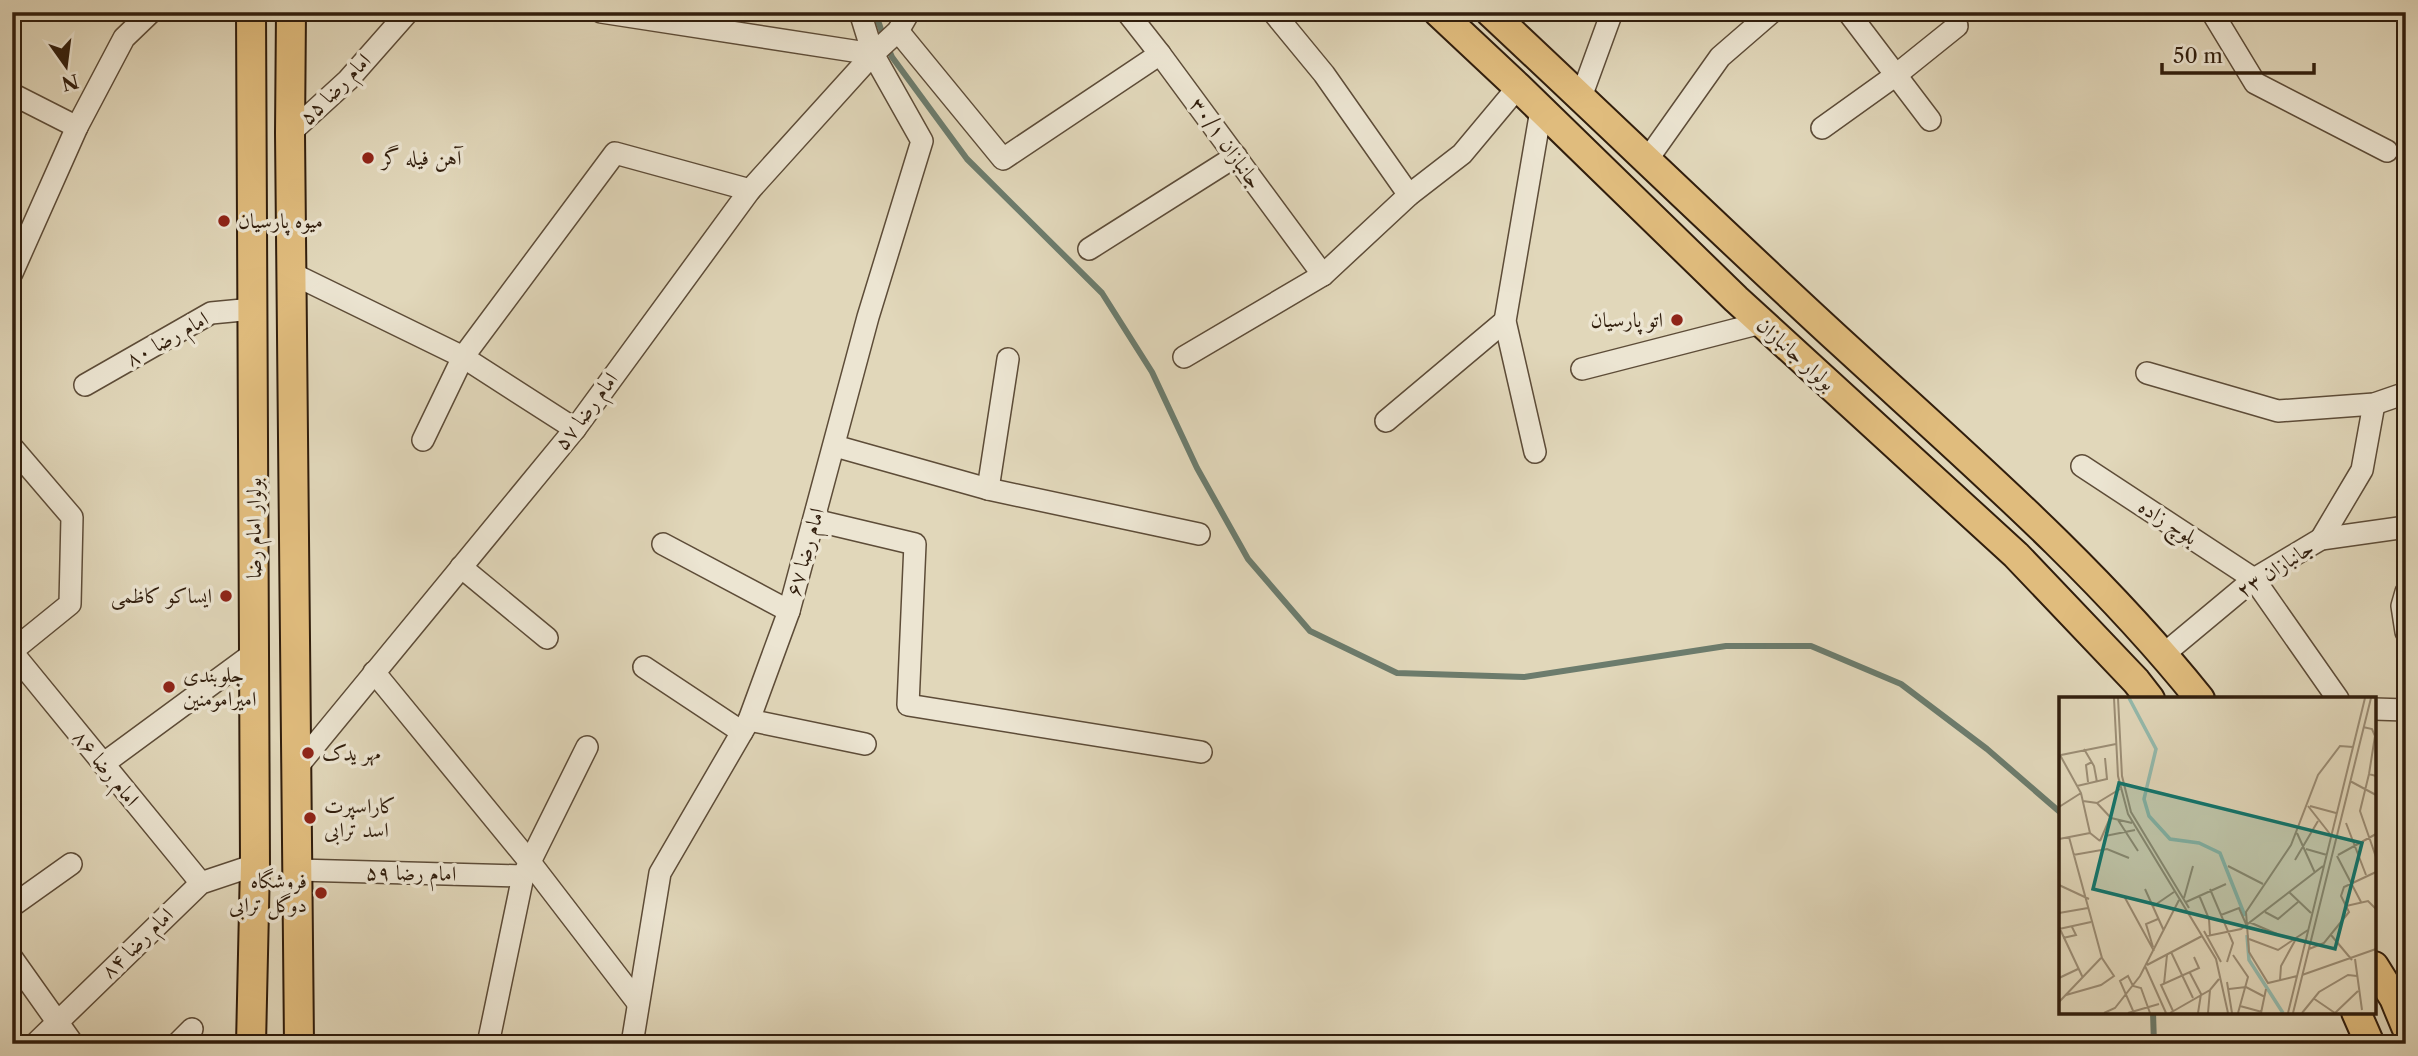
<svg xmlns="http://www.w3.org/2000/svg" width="2418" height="1056" viewBox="0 0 2418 1056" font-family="'Libre Caslon Text',Amiri,serif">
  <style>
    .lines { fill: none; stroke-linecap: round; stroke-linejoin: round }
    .stream { stroke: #6c7c6d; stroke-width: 6 }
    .minor-casing { stroke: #5d4c38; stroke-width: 24 }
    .major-casing { stroke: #311e0d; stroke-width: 32 }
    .minor { stroke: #ece5d2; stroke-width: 21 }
    .major { stroke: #e0bc7d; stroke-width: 28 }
    .poi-dot { fill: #8f2418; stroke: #ece5d2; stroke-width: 2.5 }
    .labels { text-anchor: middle; stroke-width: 7; stroke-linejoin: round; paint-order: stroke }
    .street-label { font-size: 21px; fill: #311e0d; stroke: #ece5d2 }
    .poi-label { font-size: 21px; fill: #311e0d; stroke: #ece5d2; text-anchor: start }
    .inset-river { fill: none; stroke: #94baad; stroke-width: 3.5 }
    .inset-road { fill: none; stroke: #9b8d75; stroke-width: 2 }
    .view { fill: #0f766e; fill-opacity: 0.15; stroke: #0f766e; stroke-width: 3.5 }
    .inset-edge { fill: none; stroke: #311e0d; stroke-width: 3.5 }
  </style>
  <rect width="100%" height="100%" fill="#e1d7ba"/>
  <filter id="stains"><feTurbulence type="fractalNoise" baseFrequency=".00286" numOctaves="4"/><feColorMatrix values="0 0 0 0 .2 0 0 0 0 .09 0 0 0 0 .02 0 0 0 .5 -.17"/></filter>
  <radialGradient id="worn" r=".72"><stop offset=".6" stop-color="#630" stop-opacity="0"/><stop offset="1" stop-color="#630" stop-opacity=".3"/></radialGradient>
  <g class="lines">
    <g class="stream">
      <polyline points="875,12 884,38"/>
      <polyline points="888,48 892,57 967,159 1102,293 1152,372 1197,468 1248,559 1310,631 1397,673 1524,677 1726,646 1811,646 1901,684 1987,749 2061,813"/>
      <polyline points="2153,1012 2154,1044"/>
    </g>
    <g class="minor-casing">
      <g id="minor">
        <polyline points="601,12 873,54"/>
        <polyline points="1127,12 1160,54 1323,275"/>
        <polyline points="1273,12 1324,74 1409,195"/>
        <polyline points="1848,12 1930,120"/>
        <polyline points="2212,12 2255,83 2387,151"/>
        <polyline points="898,31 1003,159 1160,54"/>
        <polyline points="12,94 77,127"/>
        <polyline points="1581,97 1612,12"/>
        <polyline points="1822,128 1896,75 1957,26"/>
        <polyline points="290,133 348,80 408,12"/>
        <polyline points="1647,160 1720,57 1772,12"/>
        <polyline points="1089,249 1236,156"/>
        <polyline points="12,273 77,127 124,38 151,12"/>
        <polyline points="293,274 463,357 575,429"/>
        <polyline points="1184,357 1323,275 1409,195 1462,154 1518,87"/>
        <polyline points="1582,369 1761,323"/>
        <polyline points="2147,373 2278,411 2374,404 2406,393"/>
        <polyline points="85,385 211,313 253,309"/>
        <polyline points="1386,421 1505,321"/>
        <polyline points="423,440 463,357 615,153 750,190"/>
        <polyline points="835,446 988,489 1199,534"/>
        <polyline points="12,447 72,517 70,604 12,651"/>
        <polyline points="1535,452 1505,321 1541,110"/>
        <polyline points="2082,466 2254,579 2338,699"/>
        <polyline points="988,489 1008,359"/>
        <polyline points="814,520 915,544 908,705 1201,752"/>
        <polyline points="2321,539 2362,470 2374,404"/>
        <polyline points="663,544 789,611"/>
        <polyline points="461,567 547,638"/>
        <polyline points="2406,592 2402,606 2406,632"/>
        <polyline points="12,652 201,883"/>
        <polyline points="2164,654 2254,579 2321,539 2406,527"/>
        <polyline points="644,667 742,732"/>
        <polyline points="374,672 529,861 638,1003"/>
        <polyline points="2374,709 2406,710"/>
        <polyline points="749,720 865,744"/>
        <polyline points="103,764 254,653"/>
        <polyline points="297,767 575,429 750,190 873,54 898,31 909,12"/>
        <polyline points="298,870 523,876"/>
        <polyline points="12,906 71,864"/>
        <polyline points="12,958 73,1044"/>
        <polyline points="35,1044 201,883 255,865"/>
        <polyline points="177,1044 192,1029"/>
        <polyline points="488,1044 523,876 587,747"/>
        <polyline points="632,1044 660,873 749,720 789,611 868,317 922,141 873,54 860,12"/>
      </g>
    </g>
    <g class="major-casing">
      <g id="major">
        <polyline points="251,12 255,865 251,1044"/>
        <polyline points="291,12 290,133 299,1044"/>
        <polyline points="1438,12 1518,87 1736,299 2016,555 2136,681 2150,699"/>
        <path d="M1490 12C1609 123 1725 236 1844 345 1967 458 2095 568 2200 699"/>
        <polyline points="2374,966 2394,998 2406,1027"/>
        <polyline points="2356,1012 2370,1044"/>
      </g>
    </g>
    <use href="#minor" class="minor"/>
    <use href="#major" class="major"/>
  </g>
  <g class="poi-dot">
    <circle cx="368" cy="158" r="7"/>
    <circle cx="224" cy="221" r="7"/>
    <circle cx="1677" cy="320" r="7"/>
    <circle cx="226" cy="596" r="7"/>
    <circle cx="169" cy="687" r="7"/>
    <circle cx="308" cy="753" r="7"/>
    <circle cx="310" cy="818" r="7"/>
    <circle cx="321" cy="893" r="7"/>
  </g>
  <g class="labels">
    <g class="street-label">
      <text transform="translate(335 89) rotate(-45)" y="7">امام رضا ۵۵</text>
      <text transform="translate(1226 143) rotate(54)" y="7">جانبازان ۳۰/۱</text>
      <text transform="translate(167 339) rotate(-29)" y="7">امام رضا ۸۰</text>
      <text transform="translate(1796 354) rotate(42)" y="7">بولوار جانبازان</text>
      <text transform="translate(586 411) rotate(-53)" y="7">امام رضا ۵۷</text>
      <text transform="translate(2168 522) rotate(33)" y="7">بلوچ زاده</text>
      <text transform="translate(254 528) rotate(-90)" y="7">بولوار امام رضا</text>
      <text transform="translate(805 552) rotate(-74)" y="7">امام رضا ۶۷</text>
      <text transform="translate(2275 569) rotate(-33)" y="7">جانبازان ۲۳</text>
      <text transform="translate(106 768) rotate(51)" y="7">امام رضا ۸۶</text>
      <text transform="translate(411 873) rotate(1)" y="7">امام رضا ۵۹</text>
      <text transform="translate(137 943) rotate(-44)" y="7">امام رضا ۸۴</text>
    </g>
    <g class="poi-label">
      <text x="382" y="165">آهن فیله گر</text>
      <text x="238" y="228">میوه پارسیان</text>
      <text x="1663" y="327" text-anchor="end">اتو پارسیان</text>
      <text x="212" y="603" text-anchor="end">ایساکو کاظمی</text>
      <text x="183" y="682">جلوبندی<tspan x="183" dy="24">امیرامومنین</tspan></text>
      <text x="322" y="760">مهر یدک</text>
      <text x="324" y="813">کاراسپرت<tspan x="324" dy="24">اسد ترابی</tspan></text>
      <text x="307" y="888" text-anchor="end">فروشگاه<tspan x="307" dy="24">دوگل ترابی</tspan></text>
    </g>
  </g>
  <g transform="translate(2059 697)">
    <rect width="317" height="317" fill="#e1d7ba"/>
    <path class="inset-river" d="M70 1 97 52 85 102 90 119 111 142 140 146 161 156 186 219M188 238 190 263 224 316"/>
    <path class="inset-road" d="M55 1 59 79 69 117 157 262 169 316M59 1 63 79 72 115 130 211M304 30 313 32 316 39 310 77M25 52 35 69 38 85M1 58 22 96 31 136 41 144M2 58 57 47M317 79 310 77 301 114 317 160M291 84 317 98M29 85 27 68 33 65M18 89 48 82 46 61M24 104 38 106 52 121M38 106 61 92M249 109 271 137M251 109 277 116M0 110 22 96M52 121 73 126M59 123 79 154M287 126 307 178M238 136 256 176M46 139 76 133M0 142 31 136M41 144 51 121M247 152 268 158M14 158 48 152 70 161M279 158 317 137M278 159 302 205M236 163 259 124M169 169 204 187M0 188 30 202M86 192 105 234M151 192 174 246 168 265M230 195 252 216M140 198 150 222 151 238M65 199 95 254M125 201 134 169M127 205 167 187M287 209 309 204 317 212M93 210 115 195M206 215 219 222 239 205M0 216 29 211M162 218 180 211 187 227M190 225 218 237M0 230 24 281M0 232 32 225M145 234 162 265M272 238 293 263M148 239 182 232 264 169M4 241 17 238 13 230M190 242 219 253 249 233M94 250 87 227 99 222M250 252 265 246 290 215 282 199 285 190 317 175M112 255 134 301M174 258 189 280 179 316M296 262 303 313M88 268 143 239M86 269 107 316M131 276 142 297 139 316M243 278 317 252M238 279 209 286 190 255 187 215 232 148 259 78 281 49 294 50M0 281 19 272M221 283 222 269 238 240M168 285 173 316M105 287 108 258M170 292 187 290 206 300M7 298 42 288 55 279 43 261 10 140M254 301 276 316M0 305 42 261M181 309 203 315M114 314 102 288 140 271 135 260M45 316 56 311 81 279 120 203M69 316 100 307M75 316 61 284 69 279 74 289 82 291 91 316M111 316 151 293 160 282M149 316 151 293M202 316 207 292M229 316 306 1M234 316 312 1M243 316 260 295 289 278 298 279M276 316 299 294"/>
    <path class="view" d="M60 86 303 146 276 252 34 192Z"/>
    <rect width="317" height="317" class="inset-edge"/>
  </g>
  <rect width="2418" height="1056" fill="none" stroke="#e1d7ba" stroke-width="42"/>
  <rect x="14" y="14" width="2390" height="1028" fill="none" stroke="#311e0d" stroke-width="3.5"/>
  <rect x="21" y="21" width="2376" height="1014" fill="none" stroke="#311e0d" stroke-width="2"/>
  <g transform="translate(66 66) rotate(166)" stroke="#ece5d2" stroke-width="5" paint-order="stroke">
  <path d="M0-5L12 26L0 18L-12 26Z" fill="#311e0d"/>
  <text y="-10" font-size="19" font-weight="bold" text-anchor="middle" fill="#311e0d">N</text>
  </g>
  <path d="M2162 63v10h152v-10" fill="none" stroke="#311e0d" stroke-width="3.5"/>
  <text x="2173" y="63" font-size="21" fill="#311e0d" stroke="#ece5d2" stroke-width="5" paint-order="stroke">50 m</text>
  <rect width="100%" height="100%" filter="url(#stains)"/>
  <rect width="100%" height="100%" fill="url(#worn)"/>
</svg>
